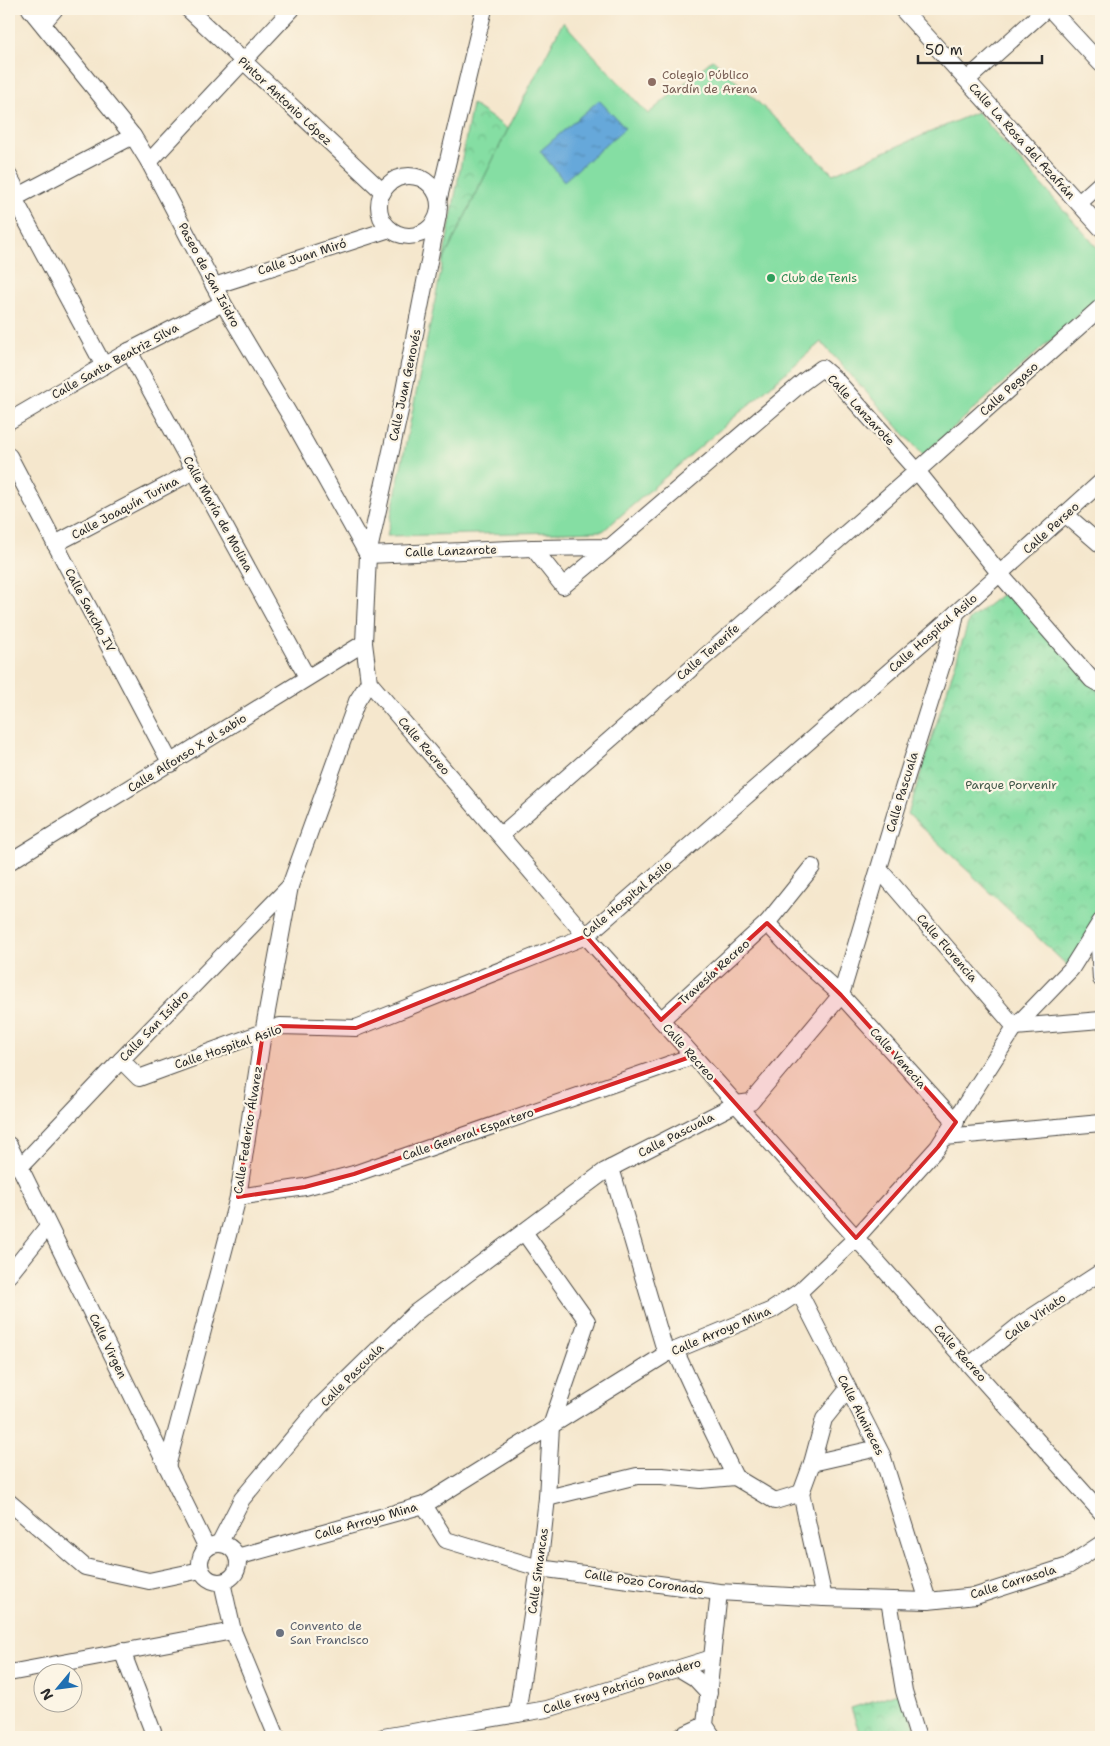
<svg xmlns="http://www.w3.org/2000/svg" width="1110" height="1746" viewBox="0 0 1110 1746" font-family="'Shantell Sans',sans-serif">
  <style>
    .green { fill: #85dea3; stroke: #588467 }
    .park { fill: url(#park-crowns); stroke: #588467 }
    .water { fill: url(#water-ripples); stroke: #486a82 }
    .lines { fill: none; stroke-linecap: round; stroke-linejoin: round }
    .street-casing { stroke: #494743; stroke-width: 18 }
    .street { stroke: #fff; stroke-width: 16 }
    .marked { fill: #d62828; fill-opacity: 0.2; stroke: #d62828; stroke-width: 4; stroke-linejoin: round }
    .education-dot { fill: #8d6e63; stroke: #fcf5e5; stroke-width: 2 }
    .leisure-dot { fill: #2e9e5b; stroke: #fcf5e5; stroke-width: 2 }
    .worship-dot { fill: #6b7280; stroke: #fcf5e5; stroke-width: 2 }
    .labels { text-anchor: middle; stroke-width: 4.5; stroke-linejoin: round; paint-order: stroke }
    .education-label { font-size: 12px; fill: #785e54; stroke: #fcf5e5; text-anchor: start }
    .street-label { font-size: 12px; fill: #2b2b2b; stroke: #fcf5e5 }
    .leisure-label { font-size: 12px; fill: #27864d; stroke: #fcf5e5; text-anchor: start }
    .park-label { font-size: 12px; fill: #425849; stroke: #fcf5e5 }
    .worship-label { font-size: 12px; fill: #5b616d; stroke: #fcf5e5; text-anchor: start }
  </style>
  <defs>
    <pattern id="park-crowns" width="20" height="18" patternUnits="userSpaceOnUse" patternTransform="scale(1.25)"><rect width="20" height="18" fill="#85dea3"/><path d="M2 6a3 3 0 1 1 6 0M12 15a3 3 0 1 1 6 0" fill="none" stroke="#73bf8c"/></pattern>
    <pattern id="water-ripples" width="26" height="14" patternUnits="userSpaceOnUse" patternTransform="scale(1.25)"><rect width="26" height="14" fill="#66a8da"/><path d="M2 4q2-2 4 0t4 0M15 11q2-2 4 0t4 0" fill="none" stroke="#5489b1"/></pattern>
  </defs>
  <rect width="100%" height="100%" fill="#fcf5e5"/>
  <filter id="ink" filterUnits="userSpaceOnUse"><feTurbulence type="fractalNoise" baseFrequency=".02" numOctaves="2"/><feDisplacementMap in="SourceGraphic" scale="10" xChannelSelector="R" yChannelSelector="G"/><feConvolveMatrix kernelMatrix="1 2 1 2 8 2 1 2 1" color-interpolation-filters="sRGB"/></filter>
  <filter id="wash" filterUnits="userSpaceOnUse"><feTurbulence type="fractalNoise" baseFrequency=".0096" numOctaves="4" result="noise"/><feDisplacementMap in="SourceGraphic" scale="20" xChannelSelector="R" yChannelSelector="G"/><feGaussianBlur stdDeviation="1.12" result="paint"/><feColorMatrix in="noise" values="0 0 0 0 0 0 0 0 0 0 0 0 0 0 0 0 0 1.4 0 .05"/><feComposite in="paint" operator="in"/></filter>
  <g filter="url(#wash)">
    <rect width="100%" height="100%" fill="#f5e7cd"/>
    <polygon class="green" points="563,22 648,114 713,59 833,174 977,112 1101,252 1101,295 923,455 821,342 603,531 387,536 443,261 508,129"/>
    <g class="park">
      <polygon points="472,104 508,129 443,261"/>
      <polygon points="1005,592 1101,686 1101,921 1071,969 908,814 969,620"/>
      <polygon points="904,1691 918,1737 861,1737 851,1708"/>
    </g>
    <polygon class="water" points="599,100 625,128 564,181 540,151"/>
  </g>
  <g filter="url(#ink)">
    <g class="lines">
      <g class="street-casing">
        <g id="street">
          <polyline points="30,9 133,136 149,162 223,303 292,419 368,555"/>
          <polyline points="188,9 383,192"/>
          <polyline points="902,9 1101,228"/>
          <polyline points="1050,9 1101,64"/>
          <polyline points="43,23 55,9"/>
          <polyline points="967,80 1046,9"/>
          <polyline points="149,162 292,9"/>
          <circle cx="409" cy="206" r="30"/>
          <polyline points="9,176 14,185 14,198 104,366"/>
          <polyline points="439,198 484,9"/>
          <polyline points="9,201 133,136"/>
          <polyline points="1079,203 1101,183"/>
          <polyline points="438,215 401,406 368,555 364,643 369,682 586,936 1101,1512"/>
          <polyline points="214,286 390,229"/>
          <polyline points="129,351 307,677"/>
          <polyline points="9,421 129,351 223,303"/>
          <polyline points="9,456 171,764"/>
          <polyline points="1065,514 1101,545"/>
          <polyline points="55,544 194,471"/>
          <polyline points="533,548 563,586 610,547"/>
          <polyline points="368,555 533,548 610,547 803,382 822,368 836,380 917,471 1000,574 1092,680 1101,685"/>
          <polyline points="501,835 917,471 1101,307"/>
          <polyline points="9,862 364,643"/>
          <polyline points="879,869 1015,1027 1101,1020"/>
          <polyline points="767,923 812,867"/>
          <polyline points="1101,932 1099,946 1101,979"/>
          <polyline points="661,1020 767,923 796,954 841,995 956,1122"/>
          <polyline points="121,1060 139,1078 280,1026 356,1028 586,936 956,613 1101,482"/>
          <polyline points="945,1137 1101,1123"/>
          <polyline points="9,1145 207,1548"/>
          <polyline points="19,1168 121,1060 290,886"/>
          <polyline points="611,1168 666,1354"/>
          <polyline points="238,1197 305,1187 354,1174 693,1056"/>
          <polyline points="9,1275 48,1226"/>
          <polyline points="799,1292 882,1455 928,1601"/>
          <polyline points="675,1350 711,1428 735,1477 775,1501 801,1493 824,1598"/>
          <polyline points="971,1364 1021,1324 1101,1272"/>
          <polyline points="812,1463 878,1448"/>
          <polyline points="167,1467 238,1197 263,1033 290,886 357,701 369,682"/>
          <polyline points="801,1493 812,1463 824,1419 848,1389"/>
          <polyline points="547,1498 637,1476 662,1476 701,1480 735,1477"/>
          <polyline points="9,1502 85,1567 149,1581 201,1570"/>
          <polyline points="424,1505 446,1540 539,1568 719,1592 824,1598 928,1601 976,1596 1068,1566 1101,1544"/>
          <polyline points="219,1544 242,1499 320,1406 415,1313 605,1171 736,1104 751,1102 841,995 900,798 952,633 956,613"/>
          <circle cx="219" cy="1563" r="19"/>
          <polyline points="237,1557 424,1505 666,1354 772,1310 799,1292 856,1238 938,1147 1015,1027 1071,969 1101,921"/>
          <polyline points="222,1582 233,1631 277,1737"/>
          <polyline points="889,1600 904,1691 918,1737"/>
          <polyline points="122,1651 155,1737"/>
          <polyline points="680,1669 695,1678 709,1693"/>
          <polyline points="9,1673 233,1631"/>
          <polyline points="517,1714 539,1568 547,1498 551,1426 587,1321 524,1232"/>
          <polyline points="383,1737 547,1709 712,1658"/>
          <polyline points="679,1737 705,1725"/>
          <polyline points="713,1737 705,1725 719,1592"/>
        </g>
      </g>
      <use href="#street" class="street"/>
    </g>
  </g>
  <path class="marked" d="M767 923 841 995 956 1122 938 1147 856 1238 693 1056 354 1174 305 1187 238 1197 263 1033 280 1026 356 1028 586 936 661 1020Z"/>
  <circle class="education-dot" cx="652" cy="82" r="5"/>
  <circle class="leisure-dot" cx="771" cy="278" r="5"/>
  <circle class="worship-dot" cx="280" cy="1633" r="5"/>
  <g class="labels">
    <g class="education-label">
      <text x="662" y="79">Colegio Público<tspan x="662" dy="14">Jardín de Arena</tspan></text>
    </g>
    <g class="street-label">
      <text transform="translate(285 101) rotate(43)" y="4">Pintor Antonio López</text>
      <text transform="translate(1022 141) rotate(48)" y="4">Calle La Rosa del Azafrán</text>
      <text transform="translate(302 257) rotate(-18)" y="4">Calle Juan Miró</text>
      <text transform="translate(209 275) rotate(62)" y="4">Paseo de San Isidro</text>
      <text transform="translate(115 361) rotate(-29)" y="4">Calle Santa Beatriz Silva</text>
      <text transform="translate(405 385) rotate(-78)" y="4">Calle Juan Genovés</text>
      <text transform="translate(1009 389) rotate(-42)" y="4">Calle Pegaso</text>
      <text transform="translate(861 410) rotate(47)" y="4">Calle Lanzarote</text>
      <text transform="translate(125 508) rotate(-28)" y="4">Calle Joaquín Turina</text>
      <text transform="translate(218 514) rotate(61)" y="4">Calle María de Molina</text>
      <text transform="translate(1051 528) rotate(-42)" y="4">Calle Perseo</text>
      <text transform="translate(451 551) rotate(-2)" y="4">Calle Lanzarote</text>
      <text transform="translate(90 610) rotate(62)" y="4">Calle Sancho IV</text>
      <text transform="translate(933 633) rotate(-41)" y="4">Calle Hospital Asilo</text>
      <text transform="translate(708 652) rotate(-41)" y="4">Calle Tenerife</text>
      <text transform="translate(424 746) rotate(49)" y="4">Calle Recreo</text>
      <text transform="translate(187 753) rotate(-32)" y="4">Calle Alfonso X el sabio</text>
      <text transform="translate(902 792) rotate(-73)" y="4">Calle Pascuala</text>
      <text transform="translate(627 899) rotate(-40)" y="4">Calle Hospital Asilo</text>
      <text transform="translate(947 948) rotate(49)" y="4">Calle Florencia</text>
      <text transform="translate(714 972) rotate(-42)" y="4">Travesía Recreo</text>
      <text transform="translate(154 1026) rotate(-46)" y="4">Calle San Isidro</text>
      <text transform="translate(228 1047) rotate(-19)" y="4">Calle Hospital Asilo</text>
      <text transform="translate(689 1052) rotate(48)" y="4">Calle Recreo</text>
      <text transform="translate(898 1058) rotate(48)" y="4">Calle Venecia</text>
      <text transform="translate(248 1130) rotate(-81)" y="4">Calle Federico Álvarez</text>
      <text transform="translate(468 1134) rotate(-19)" y="4">Calle General Espartero</text>
      <text transform="translate(676 1135) rotate(-27)" y="4">Calle Pascuala</text>
      <text transform="translate(1035 1317) rotate(-35)" y="4">Calle Viriato</text>
      <text transform="translate(721 1331) rotate(-23)" y="4">Calle Arroyo Mina</text>
      <text transform="translate(108 1346) rotate(64)" y="4">Calle Virgen</text>
      <text transform="translate(960 1353) rotate(48)" y="4">Calle Recreo</text>
      <text transform="translate(352 1375) rotate(-45)" y="4">Calle Pascuala</text>
      <text transform="translate(861 1415) rotate(63)" y="4">Calle Almireces</text>
      <text transform="translate(366 1521) rotate(-16)" y="4">Calle Arroyo Mina</text>
      <text transform="translate(538 1571) rotate(-82)" y="4">Calle Simancas</text>
      <text transform="translate(644 1582) rotate(8)" y="4">Calle Pozo Coronado</text>
      <text transform="translate(1013 1582) rotate(-17)" y="4">Calle Carrasola</text>
      <text transform="translate(622 1686) rotate(-17)" y="4">Calle Fray Patricio Panadero</text>
    </g>
    <g class="leisure-label">
      <text x="781" y="282">Club de Tenis</text>
    </g>
    <g class="park-label">
      <text x="1011" y="789">Parque Porvenir</text>
    </g>
    <g class="worship-label">
      <text x="290" y="1630">Convento de<tspan x="290" dy="14">San Francisco</tspan></text>
    </g>
  </g>
  <rect width="1110" height="1746" fill="none" stroke="#fcf5e5" stroke-width="30"/>
  <g transform="translate(58 1688) rotate(241)"><circle r="24" fill="#fcf5e5" stroke="#a8a49b"/>
  <path d="M0-4L9 19L0 12L-9 19Z" fill="#1f6fb2"/>
  <text y="-8" font-size="14" font-weight="bold" text-anchor="middle" fill="#2b2b2b">N</text>
  </g>
  <path d="M918 55v8h124v-8" fill="none" stroke="#2b2b2b" stroke-width="2.5"/>
  <text x="925" y="55" font-size="15" fill="#2b2b2b" stroke="#fcf5e5" stroke-width="4" paint-order="stroke">50 m</text>
</svg>
